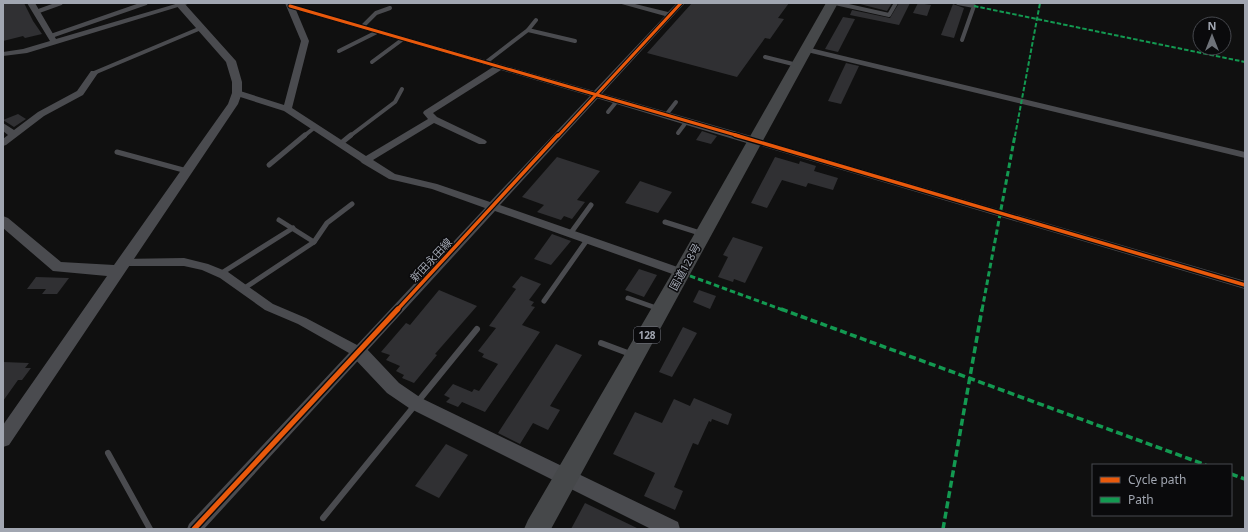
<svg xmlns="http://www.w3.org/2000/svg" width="1248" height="532" viewBox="0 0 1248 532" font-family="'Noto Sans','Noto Sans JP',sans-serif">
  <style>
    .building { fill: #303033 }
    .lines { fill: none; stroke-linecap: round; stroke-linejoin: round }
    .service-far2 { stroke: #4a4b4f; stroke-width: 4 }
    .service-far1 { stroke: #4a4b4f; stroke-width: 5 }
    .service { stroke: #4a4b4f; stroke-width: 6 }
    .minor { fill: #4a4b4f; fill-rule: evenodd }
    .tertiary { fill: #4a4b4f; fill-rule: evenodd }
    .trunk { fill: #46484a; fill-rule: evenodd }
    .quiet-far2 { stroke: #139951; stroke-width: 2; stroke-dasharray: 4.5 2; stroke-linecap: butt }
    .quiet-far1 { stroke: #139951; stroke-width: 3; stroke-dasharray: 5.5 3; stroke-linecap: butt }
    .quiet { stroke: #139951; stroke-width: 3.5; stroke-dasharray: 7 3.5; stroke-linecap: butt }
    .cycleway-far2-casing { stroke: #0a0a0c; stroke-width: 5 }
    .cycleway-far1-casing { stroke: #0a0a0c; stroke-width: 6 }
    .cycleway-casing { stroke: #0a0a0c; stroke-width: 8 }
    .cycleway-far2 { stroke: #e8590c; stroke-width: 3 }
    .cycleway-far1 { stroke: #e8590c; stroke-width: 3.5 }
    .cycleway { stroke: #e8590c; stroke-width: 5 }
    .labels { text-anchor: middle; stroke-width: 3; stroke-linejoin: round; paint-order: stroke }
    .shield { fill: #0a0a0c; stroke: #747780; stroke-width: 1 }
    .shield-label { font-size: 10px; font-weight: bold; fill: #a1a6b1 }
    .street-label { font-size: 11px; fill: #a1a6b1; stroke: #0a0a0c }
  </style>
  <rect width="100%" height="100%" fill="#101010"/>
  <g class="building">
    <polygon points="3,3 24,3 33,21 42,34 25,38 23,36 3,41"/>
    <polygon points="692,3 789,3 778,18 784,19 770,39 765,38 737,77 647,53"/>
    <polygon points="856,3 892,3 887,11"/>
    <polygon points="899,3 910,3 899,25 850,15 852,10 890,18"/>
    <polygon points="918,3 931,5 927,16 913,13"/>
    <polygon points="953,4 964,8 954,38 941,35"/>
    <polygon points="843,17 855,19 838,52 825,49"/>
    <polygon points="846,63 859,66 841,104 828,101"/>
    <polygon points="18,114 26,119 14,127 3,120"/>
    <polygon points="702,131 717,136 711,144 696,140"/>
    <polygon points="557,157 600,171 577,200 585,202 572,219 564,216 561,220 537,212 544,205 522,197"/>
    <polygon points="775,157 799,164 800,161 816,166 814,171 838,178 833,190 808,183 806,187 782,180 767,208 751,203"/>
    <polygon points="640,181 672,192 658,213 625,203"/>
    <polygon points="552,234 571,241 551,265 534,259"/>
    <polygon points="733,237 763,247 745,283 734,279 733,282 718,277 728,257 723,255"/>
    <polygon points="639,269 657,275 644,297 625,290"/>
    <polygon points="521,276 541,284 529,300 534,302 531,306 535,307 522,325 540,332 485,412 462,402 458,407 446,402 450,398 444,395 453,384 472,392 474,389 479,391 498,364 482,357 484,354 478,351 496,328 489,326 516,289 512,287"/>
    <polygon points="36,277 69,278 57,294 42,294 46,289 27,289"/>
    <polygon points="439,290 477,306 435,354 437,355 414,383 402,378 404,375 396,371 400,366 386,360 390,355 381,352 406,323 410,325"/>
    <polygon points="699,290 716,296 710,309 693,302"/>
    <polygon points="683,327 697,333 672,377 659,372"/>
    <polygon points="556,344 582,355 550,406 560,410 548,430 533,423 520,444 498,433"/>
    <polygon points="3,362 29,363 25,368 31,368 22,380 18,380 3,401"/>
    <polygon points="694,398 732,414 728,425 712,419 711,422 709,421 698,445 693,443 674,487 683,491 675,510 644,496 655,473 613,454 635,412 662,423 674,399 690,406"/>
    <polygon points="446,444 468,455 439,498 415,486"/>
    <polygon points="585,503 639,529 571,529"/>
  </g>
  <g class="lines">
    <g class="service-far2">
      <polyline points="835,3 889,15 896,3"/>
      <polyline points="958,3 974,6 962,40"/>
      <polyline points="36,12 61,3"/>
      <polyline points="362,27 376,13 390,8"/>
      <polyline points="528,30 575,41"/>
      <polyline points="51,36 146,3"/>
      <polyline points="339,51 377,32"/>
      <polyline points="765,57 797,65"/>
      <polyline points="372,62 403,39"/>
      <polyline points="485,63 528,30 536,20"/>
      <polyline points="94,73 201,28"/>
      <polyline points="608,112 617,101"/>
      <polyline points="666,115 676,102"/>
      <polyline points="678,133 687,121"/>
      <polyline points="304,136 314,128"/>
      <polyline points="350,136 395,102 402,89"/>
    </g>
    <g class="service-far1">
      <polyline points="340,144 351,135"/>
      <polyline points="117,152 187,171"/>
      <polyline points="269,165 305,135"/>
      <polyline points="279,220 314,242"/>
      <polyline points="665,222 703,234"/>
      <polyline points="570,234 591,205"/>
      <polyline points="220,274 293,228"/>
      <polyline points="243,289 314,242 327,223 352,204"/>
      <polyline points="628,298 659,309"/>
      <polyline points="544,301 587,240"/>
    </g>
    <g class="service">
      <polyline points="601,343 633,355"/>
      <polyline points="108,453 150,529"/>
      <polyline points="323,518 477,329"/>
    </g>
    <g class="minor">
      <polygon points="27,3 35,3 56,39 179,3 191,3 27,53 3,56 3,52 23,49 50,41"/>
      <path d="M285 3H293V5L594 91 665 16 618 3H631L668 12 677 3H685L500 205 686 270 688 273 686 276 682 277 678 276 495 211 204 529H187L189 524 349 353 298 324 265 310 220 278 202 270 184 266H124L120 265 119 262 120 259 184 258 208 264 228 272 273 304 306 318 357 345 485 208 432 189 389 179 362 163 360 161 284 111 234 95 233 93 237 90 284 105 301 41ZM296 10 493 67 424 111 423 113 428 119 366 156 292 108 309 41ZM501 70 590 96 490 202 437 184 395 174 373 160 434 123 479 144H485L487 142 485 140 437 117 433 113Z"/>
      <polygon points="803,47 806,47 1245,152 1245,158 803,51"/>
      <polygon points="91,71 97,71 98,73 83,95 44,116 6,145 3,146 3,139 8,135 3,131 3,123 14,130 38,112 77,91"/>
      <polygon points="754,138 1245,281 1245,289 751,143 749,141"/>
    </g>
    <g class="tertiary">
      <polygon points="174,3 184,3 236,61 242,82 242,93 238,104 9,445 3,447 3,425 107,276 53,271 3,228 3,216 8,218 61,262 114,265 228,104 232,93 232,82 226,62"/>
      <polygon points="597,92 758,138 760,141 758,144 750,144 593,97 592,95"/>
      <polygon points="359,346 365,347 399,383 421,398 678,522 680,529 651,529 409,408 387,393 353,357 351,352 353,347"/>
    </g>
    <polygon class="trunk" points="826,3 838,3 551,529 524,529 528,520 675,268"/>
    <g class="quiet-far2">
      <polyline points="974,6 1245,62"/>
      <polyline points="1015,136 1040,3"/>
    </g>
    <g class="quiet-far1">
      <polyline points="682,273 783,310"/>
      <polyline points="982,310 1015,135"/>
    </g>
    <g class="quiet">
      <polyline points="781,309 1206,465"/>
      <polyline points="1231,474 1245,479"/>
      <polyline points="943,529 982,309"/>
    </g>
    <g class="cycleway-far2-casing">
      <g id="cycleway-far2">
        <polyline points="290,6 739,136"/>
        <polyline points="558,136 681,3"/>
      </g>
    </g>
    <g class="cycleway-far1-casing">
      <g id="cycleway-far1">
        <polyline points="735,135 1245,285"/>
        <polyline points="397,310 558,135"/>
      </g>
    </g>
    <g class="cycleway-casing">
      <polyline id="cycleway" points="194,529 398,309"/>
    </g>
    <use href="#cycleway-far2" class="cycleway-far2"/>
    <use href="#cycleway-far1" class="cycleway-far1"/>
    <use href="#cycleway" class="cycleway"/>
  </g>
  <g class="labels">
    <rect class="shield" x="634" y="327" width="26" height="16" rx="3"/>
    <g class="shield-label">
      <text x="647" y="339">128</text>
    </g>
    <g class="street-label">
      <text transform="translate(431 260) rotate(-47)" y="4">新田永田線</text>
      <text transform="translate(685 267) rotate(-61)" y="4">国道128号</text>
    </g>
  </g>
  <rect width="1248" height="532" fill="none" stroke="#a1a6b1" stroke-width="8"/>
  <rect x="1092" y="464" width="140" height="52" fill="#0a0a0c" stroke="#46484e"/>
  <rect x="1100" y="477" width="20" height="6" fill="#e8590c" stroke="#46484e"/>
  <text x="1128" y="484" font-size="12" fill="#a1a6b1">Cycle path</text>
  <rect x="1100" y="497" width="20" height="6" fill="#139951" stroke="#46484e"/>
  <text x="1128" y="504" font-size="12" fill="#a1a6b1">Path</text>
  <g transform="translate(1212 36)"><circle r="19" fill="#0a0a0c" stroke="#46484e"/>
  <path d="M0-3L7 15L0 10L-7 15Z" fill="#6e7279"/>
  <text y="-6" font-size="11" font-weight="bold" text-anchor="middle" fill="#a1a6b1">N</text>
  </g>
</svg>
